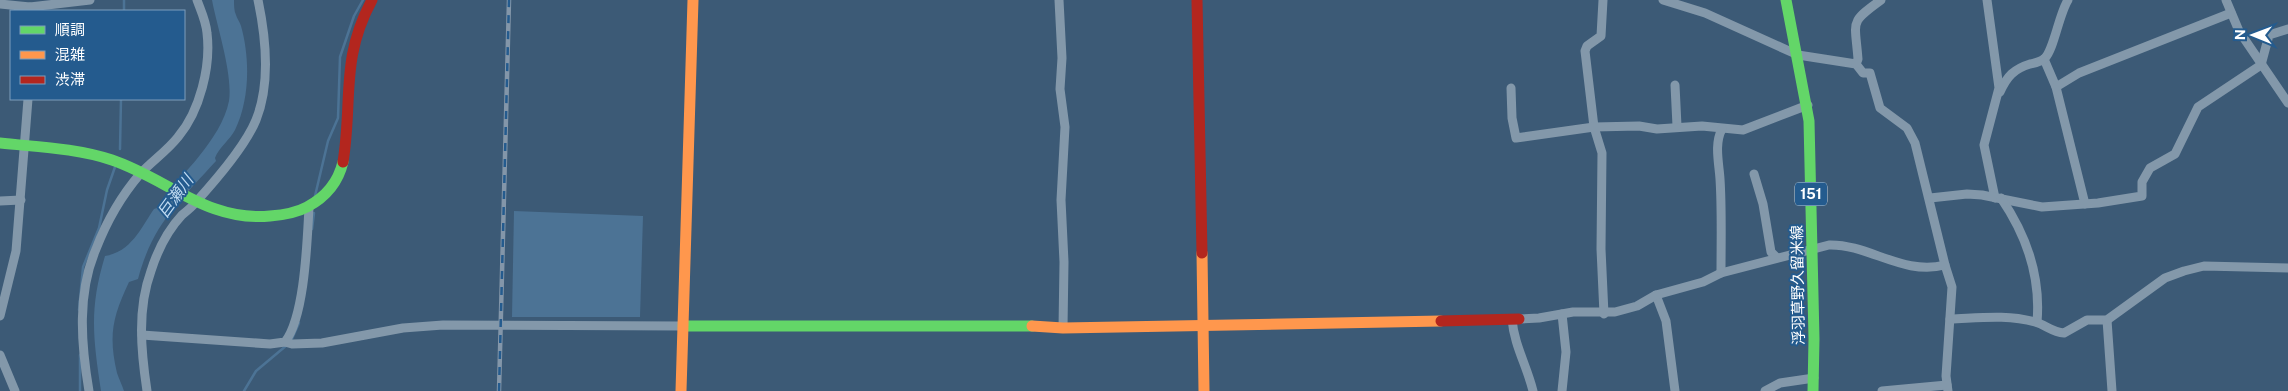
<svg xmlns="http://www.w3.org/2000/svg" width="2288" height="391" viewBox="0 0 2288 391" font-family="'Public Sans','Noto Sans JP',sans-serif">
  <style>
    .water { fill: #4c7395 }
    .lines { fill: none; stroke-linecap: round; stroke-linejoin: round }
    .stream { stroke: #4c7395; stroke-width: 2.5 }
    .street { stroke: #8398aa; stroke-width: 9 }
    .fast { stroke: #63d668; stroke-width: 11 }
    .slow { stroke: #ff974d; stroke-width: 11 }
    .jam { stroke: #b3261e; stroke-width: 11 }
    .rail-casing { stroke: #8396a9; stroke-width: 4.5 }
    .rail { stroke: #245b8e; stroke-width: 2.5; stroke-dasharray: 8; stroke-linecap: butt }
    .labels { text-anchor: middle; stroke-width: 4; stroke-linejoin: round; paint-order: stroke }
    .shield { fill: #245b8e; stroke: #bdcedd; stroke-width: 1 }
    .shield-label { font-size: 14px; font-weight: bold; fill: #fff }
    .street-label { font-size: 15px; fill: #fff; stroke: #245b8e }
    .water-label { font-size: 16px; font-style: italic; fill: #c0dbf2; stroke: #245b8e }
  </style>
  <rect width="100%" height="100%" fill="#3c5a76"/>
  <g class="water">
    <path d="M212 0H234C234 5 234 11 236 15 237 19 240 22 241 26 250 58 250 99 235 130 230 140 219 147 215 158L216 161C179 202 153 223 138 279L129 282C113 316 108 335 117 373 119 379 122 385 124 391H101C93 337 89 309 105 256 131 252 141 228 154 209L157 208C169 188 186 173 200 155 212 140 225 121 229 101 233 74 217 27 212 0Z"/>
    <polygon points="514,211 643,216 640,317 512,317"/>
  </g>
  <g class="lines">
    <g class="stream">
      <polyline points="124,11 124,0"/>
      <polyline points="120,149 121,99"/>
      <polyline points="315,196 328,141 338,118 340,57 354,16 363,0"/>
      <polyline points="312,229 314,213"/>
      <polyline points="79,310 83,267 99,228 107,190 115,167"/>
      <polyline points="291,341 299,323"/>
      <polyline points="80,355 80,391"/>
      <polyline points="244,391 256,371 287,345"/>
    </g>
    <g class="street">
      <polyline points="1059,0 1062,58 1060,89 1065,127 1061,200 1064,262 1063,328"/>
      <polyline points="1603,0 1601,36 1587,46 1585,51 1594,127 1602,153 1601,249 1604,314"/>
      <polyline points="1663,0 1705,13 1798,55 1856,64 1863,73 1870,73 1880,108 1907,128 1915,143 1945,265 1952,287 1946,376 1948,391"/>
      <polyline points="1987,0 1999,88 1984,145 1995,198"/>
      <polyline points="2226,0 2239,31 2288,103"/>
      <polyline points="0,4 30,7"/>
      <polyline points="30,11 30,7 90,0"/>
      <polyline points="2044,59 2056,87 2085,204"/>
      <path d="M1856 64 1858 59C1855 20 1849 23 1881 0"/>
      <polyline points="1675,85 1677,126"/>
      <polyline points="2056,87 2079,73 2231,13"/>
      <polyline points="1511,88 1512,118 1516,138 1594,127 1639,126 1657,129 1702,126 1743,130 1808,105"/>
      <path d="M2000 92C2007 76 2014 69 2030 64 2035 63 2041 62 2045 58 2054 49 2059 14 2068 0"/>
      <polyline points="1754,174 1763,204 1771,252 1776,257"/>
      <polyline points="1930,198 1967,194 1982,195 2042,207 2098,203 2142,196 2142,182 2150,168 2175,154 2198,107 2261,65 2269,35 2288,29"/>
      <path d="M2001 198C2027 236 2041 276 2037 322"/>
      <polyline points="0,201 21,200"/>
      <path d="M1721 273C1721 242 1722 210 1720 179 1719 163 1714 144 1722 129"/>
      <polyline points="1656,295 1666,321 1675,391"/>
      <polyline points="1562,314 1566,352 1562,391"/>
      <polyline points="0,316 16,251 28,99"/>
      <path d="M1512 319C1514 345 1527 366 1533 391"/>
      <path d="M1519 319 1539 318 1573 312H1615L1637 306 1656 295 1703 282 1721 273 1829 245C1869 244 1903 276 1945 265"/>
      <path d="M1950 319C1978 318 2008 314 2035 322 2046 325 2052 332 2064 333L2087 320H2107L2165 278 2184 271 2204 266 2288 268"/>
      <polyline points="2107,320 2112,391"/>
      <path d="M142 335 270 344 285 342C305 316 307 241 309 208"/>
      <polyline points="285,342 292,344 322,343 403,328 443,325 683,326"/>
      <polyline points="0,355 15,391"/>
      <path d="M89 391C81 344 77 293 96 249 106 223 122 195 140 174 152 161 167 151 178 137 200 111 211 66 207 33 206 21 201 11 197 0"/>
      <path d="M147 391C141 351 137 309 151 271 157 252 168 230 182 215 187 211 192 207 196 202 216 180 245 147 256 120 271 83 266 38 258 0"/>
      <polyline points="1765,391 1780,383 1814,378"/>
      <polyline points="1882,391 1947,385"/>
    </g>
    <g class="fast">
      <polyline points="1786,0 1809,121 1814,339 1813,391"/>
      <path d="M0 143C37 147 76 148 112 160 168 179 207 222 270 216 283 215 296 213 307 207 326 197 338 183 343 162"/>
      <polyline points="683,326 1032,326"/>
    </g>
    <g class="slow">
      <polyline points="1202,253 1204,391"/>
      <polyline points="1032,326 1063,328 1441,321"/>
      <polyline points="681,391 693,0"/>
    </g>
    <g class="jam">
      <polyline points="1197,0 1202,253"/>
      <path d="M343 162C353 101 340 59 372 0"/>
      <polyline points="1441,321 1519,319"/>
    </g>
    <g class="rail-casing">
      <polyline id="rail" points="499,391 509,0"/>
    </g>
    <use href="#rail" class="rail"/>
  </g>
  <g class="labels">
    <rect class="shield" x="1795" y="182.5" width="32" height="23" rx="4"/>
    <g class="shield-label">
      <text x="1811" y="199">151</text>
    </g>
    <g class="street-label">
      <text transform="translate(1798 285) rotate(-91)" y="5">浮羽草野久留米線</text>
    </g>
    <g class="water-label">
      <text transform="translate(175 196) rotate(-54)" y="6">巨瀬川</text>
    </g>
  </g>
  <rect x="10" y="10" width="175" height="90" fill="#245b8e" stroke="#7c9dbb"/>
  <rect x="20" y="26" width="25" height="8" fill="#63d668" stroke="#7c9dbb"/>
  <text x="55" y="35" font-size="15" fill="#ffffff">順調</text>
  <rect x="20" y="51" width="25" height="8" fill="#ff974d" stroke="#7c9dbb"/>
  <text x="55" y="60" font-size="15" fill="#ffffff">混雑</text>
  <rect x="20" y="76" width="25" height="8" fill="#b3261e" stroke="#7c9dbb"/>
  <text x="55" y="85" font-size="15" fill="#ffffff">渋滞</text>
  <g transform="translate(2253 35) rotate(271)" stroke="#245b8e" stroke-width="4" paint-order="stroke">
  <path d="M0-4L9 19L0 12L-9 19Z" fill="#ffffff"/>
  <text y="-8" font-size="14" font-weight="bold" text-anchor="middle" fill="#ffffff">N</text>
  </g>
</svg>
